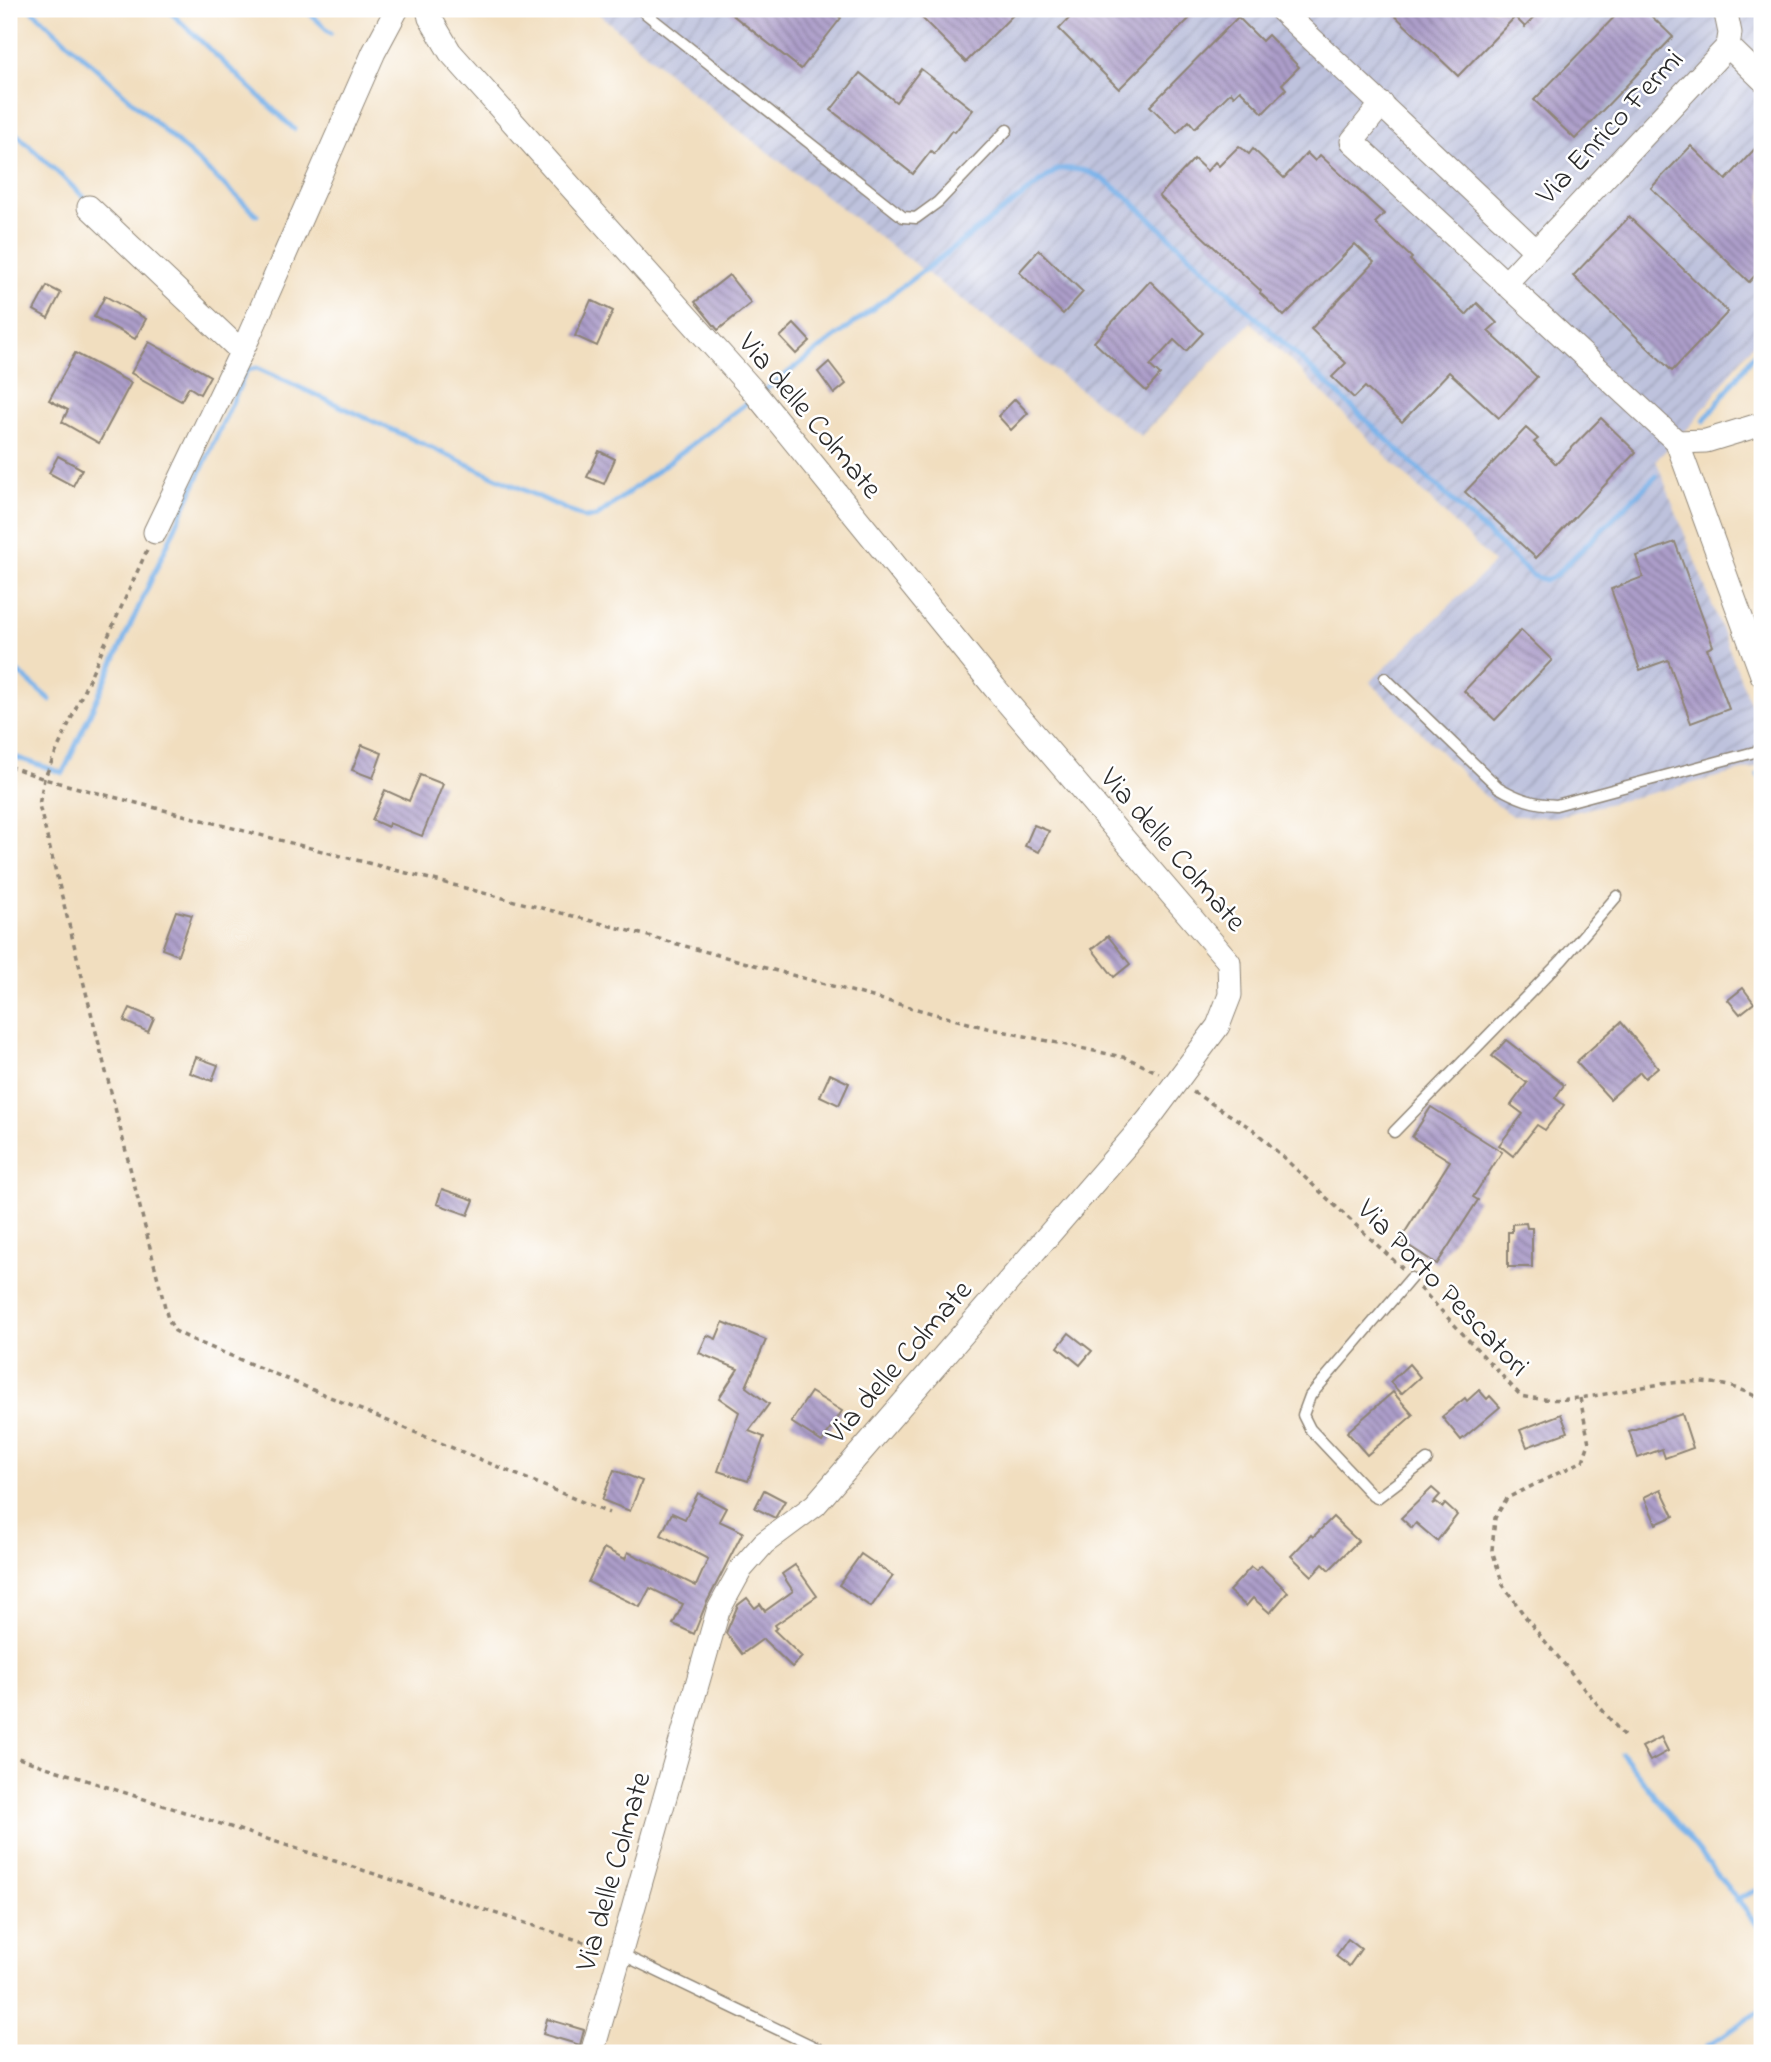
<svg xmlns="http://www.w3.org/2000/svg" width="1771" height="2062" viewBox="0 0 1771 2062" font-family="'Indie Flower',sans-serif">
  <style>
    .industrial { fill: url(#industrial-furrows) }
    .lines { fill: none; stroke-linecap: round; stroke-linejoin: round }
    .stream { stroke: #7ab3ea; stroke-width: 5 }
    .building { fill: url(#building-back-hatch) }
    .service-casing { stroke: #8e8475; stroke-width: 13 }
    .minor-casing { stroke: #8e8475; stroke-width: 25 }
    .path { stroke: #8e8475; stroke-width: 3.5; stroke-dasharray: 5 5; stroke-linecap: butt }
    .service { stroke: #fff; stroke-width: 10 }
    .minor { stroke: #fff; stroke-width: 23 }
    .labels { text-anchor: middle; stroke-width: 5; stroke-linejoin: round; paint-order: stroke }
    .street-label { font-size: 30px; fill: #2b2b2b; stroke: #fff }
  </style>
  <defs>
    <pattern id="industrial-furrows" width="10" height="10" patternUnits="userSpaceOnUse" patternTransform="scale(1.75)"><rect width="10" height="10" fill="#bec2dd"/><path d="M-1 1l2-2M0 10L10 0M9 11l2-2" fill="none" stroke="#a3a7be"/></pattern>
    <pattern id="building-back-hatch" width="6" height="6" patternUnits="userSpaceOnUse" patternTransform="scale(1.75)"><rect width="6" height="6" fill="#ac9dc9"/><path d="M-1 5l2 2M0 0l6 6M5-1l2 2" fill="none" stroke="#8c80a3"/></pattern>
  </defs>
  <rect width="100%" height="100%" fill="#fff"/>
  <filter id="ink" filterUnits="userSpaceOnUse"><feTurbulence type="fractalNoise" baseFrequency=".0143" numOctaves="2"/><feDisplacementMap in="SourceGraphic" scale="14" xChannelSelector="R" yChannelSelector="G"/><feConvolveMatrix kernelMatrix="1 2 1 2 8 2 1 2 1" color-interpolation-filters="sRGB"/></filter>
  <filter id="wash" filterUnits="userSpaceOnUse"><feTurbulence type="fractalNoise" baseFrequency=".00686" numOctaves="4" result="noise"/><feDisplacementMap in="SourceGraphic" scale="28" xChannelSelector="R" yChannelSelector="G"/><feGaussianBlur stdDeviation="1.57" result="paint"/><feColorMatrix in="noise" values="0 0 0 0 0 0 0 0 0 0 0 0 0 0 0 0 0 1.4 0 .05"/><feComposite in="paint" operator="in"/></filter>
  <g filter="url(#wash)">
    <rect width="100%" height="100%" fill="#f1debf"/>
    <polygon class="industrial" points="593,9 1762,9 1762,20 1759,23 1762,26 1762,332 1692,424 1656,460 1762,734 1762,766 1554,817 1512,816 1485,796 1370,682 1494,563 1251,322 1141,436 715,112"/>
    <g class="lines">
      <g class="stream">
        <polyline points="31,9 257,215"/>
        <polyline points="167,9 294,129"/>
        <polyline points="305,9 331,33"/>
        <polyline points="9,127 86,199"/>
        <polyline points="9,312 14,317"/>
        <path d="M761 393 1058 169C1090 167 1101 177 1126 196L1533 576 1546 580 1555 576 1656 476"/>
        <polyline points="1704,421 1762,344"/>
        <polyline points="9,664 50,700"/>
        <polyline points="9,755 63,773 247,370 257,368 585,518 596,517 753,398"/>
        <polyline points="1758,775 1762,779"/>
        <polyline points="1622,1754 1762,1931"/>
        <polyline points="1737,1900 1762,1887"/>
        <polyline points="1712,2053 1707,2046 1762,2010"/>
      </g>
    </g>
    <g id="blocks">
      <g class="building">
        <polygon points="725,9 829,9 841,18 801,69"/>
        <polygon points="913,9 1019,9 966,62"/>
        <polygon points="1078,9 1199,9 1119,89 1059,29"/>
        <polygon points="1388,9 1542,9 1525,27 1515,17 1458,76"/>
        <polygon points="1622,9 1644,9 1673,37 1575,139 1534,100"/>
        <polygon points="1238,17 1262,41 1268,35 1299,67 1282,84 1286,89 1263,113 1240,90 1234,96 1231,92 1195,128 1189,121 1177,133 1150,106"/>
        <polygon points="921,69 973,110 955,132 952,130 934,154 931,151 913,174 831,110 860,73 896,102"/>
        <polygon points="1762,141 1762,268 1749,282 1651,188 1691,146 1726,180"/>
        <polygon points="1239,146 1249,154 1253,149 1284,178 1307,153 1315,161 1320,155 1384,214 1375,223 1412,258 1410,260 1466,315 1477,303 1497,323 1488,331 1537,377 1499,418 1449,372 1402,422 1365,387 1354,398 1332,377 1346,363 1311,329 1374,262 1355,244 1284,316 1260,293 1261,291 1159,196 1194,159 1207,171 1215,162 1219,166"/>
        <polygon points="1629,217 1728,312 1672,371 1573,276"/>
        <polygon points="1039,250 1083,292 1063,314 1019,272"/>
        <polygon points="729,275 751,303 718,330 695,302"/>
        <polygon points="1150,281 1203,333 1186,351 1174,340 1150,366 1160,375 1146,391 1094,342"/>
        <polygon points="47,286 61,293 48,318 34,310"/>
        <polygon points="105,296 146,319 135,339 94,317"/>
        <polygon points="591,300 613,311 597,346 575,336"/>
        <polygon points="794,324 810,341 796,354 780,337"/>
        <polygon points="149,342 210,376 200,394 189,387 181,401 131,373"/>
        <polygon points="75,353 131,383 99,443 62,422 68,410 49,400"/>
        <polygon points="829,362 846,384 834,394 818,372"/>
        <polygon points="1015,399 1028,413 1011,430 998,416"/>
        <polygon points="1601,418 1636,452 1536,558 1465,492 1526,428 1538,439 1534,442 1556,464"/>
        <polygon points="599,451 615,459 604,484 587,477"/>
        <polygon points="58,456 82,469 73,486 49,473"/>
        <polygon points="1675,542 1713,646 1707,649 1729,709 1691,723 1668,660 1640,670 1611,589 1643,577 1636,556"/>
        <polygon points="1521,630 1552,660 1495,720 1464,691"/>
        <polygon points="362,745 382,753 373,778 352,770"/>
        <polygon points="420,775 443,784 422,836 389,823 388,827 372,820 385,790 409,801"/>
        <polygon points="1034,825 1049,831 1039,852 1025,846"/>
        <polygon points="176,911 192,915 178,955 162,949"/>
        <polygon points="1108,936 1130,964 1114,977 1092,949"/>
        <polygon points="1743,988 1754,1003 1740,1014 1728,1000"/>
        <polygon points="130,1008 154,1018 148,1032 124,1021"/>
        <polygon points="1621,1022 1658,1067 1645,1078 1640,1072 1610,1099 1576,1062"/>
        <polygon points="1506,1040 1564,1085 1555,1098 1564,1105 1545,1130 1537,1125 1513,1156 1499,1145 1523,1114 1511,1105 1527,1083 1492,1056"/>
        <polygon points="196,1057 218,1065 212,1081 190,1073"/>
        <polygon points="830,1074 849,1083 839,1105 820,1096"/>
        <polygon points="1431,1107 1502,1152 1473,1197 1478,1200 1437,1264 1400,1240 1450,1161 1412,1137"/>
        <polygon points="442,1189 474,1200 468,1215 437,1204"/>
        <polygon points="1526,1223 1527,1228 1532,1228 1532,1267 1508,1267 1508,1232 1512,1232 1512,1224"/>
        <polygon points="723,1322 766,1340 746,1387 769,1404 749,1431 764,1437 748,1481 718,1471 739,1412 719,1398 738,1369 699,1353 707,1335 716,1339"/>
        <polygon points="1069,1333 1092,1351 1080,1365 1058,1347"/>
        <polygon points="1409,1364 1420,1377 1401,1394 1390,1382"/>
        <polygon points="1479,1390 1487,1399 1490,1396 1500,1407 1461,1440 1442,1417 1465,1398 1467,1401"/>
        <polygon points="811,1392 842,1411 822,1442 791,1422"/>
        <polygon points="1393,1392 1413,1415 1367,1455 1347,1432"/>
        <polygon points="1561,1414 1568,1432 1527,1447 1520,1430"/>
        <polygon points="1682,1414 1693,1448 1665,1458 1662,1449 1638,1458 1629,1431"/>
        <polygon points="614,1470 642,1481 630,1511 602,1500"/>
        <polygon points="1432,1488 1440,1495 1432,1504 1436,1502 1443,1507 1445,1504 1457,1515 1437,1541 1416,1523 1412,1528 1401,1518"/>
        <polygon points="1661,1489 1674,1516 1656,1524 1644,1497"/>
        <polygon points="764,1490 785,1501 775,1518 755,1508"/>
        <polygon points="698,1493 726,1508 719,1521 743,1532 706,1604 694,1634 673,1624 683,1604 650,1588 640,1607 588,1582 604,1548 625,1559 628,1552 696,1586 708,1559 661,1535 672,1513 685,1519"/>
        <polygon points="1333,1517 1358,1541 1329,1570 1323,1564 1312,1576 1291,1556 1311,1535 1313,1537"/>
        <polygon points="861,1554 893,1576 871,1607 839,1585"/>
        <polygon points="795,1565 817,1596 775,1625 777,1628 774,1630 802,1657 792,1667 763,1639 742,1654 726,1633 738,1605 747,1598 755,1608 760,1604 765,1611 793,1591 782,1574"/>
        <polygon points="1261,1566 1288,1592 1270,1613 1253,1598 1246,1606 1229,1591 1251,1567 1256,1571"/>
        <polygon points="1661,1737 1668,1751 1650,1761 1642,1747"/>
        <polygon points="1348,1939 1361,1949 1349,1966 1336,1956"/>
        <polygon points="547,2019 584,2030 580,2045 543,2034"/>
      </g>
    </g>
  </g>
  <g filter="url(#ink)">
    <use href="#blocks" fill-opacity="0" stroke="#8e8475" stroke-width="2"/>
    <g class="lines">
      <g class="service-casing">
        <g id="service">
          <polyline points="640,9 903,217 916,218 938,202 1007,130"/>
          <path d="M1385 678 1498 787C1518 799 1534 804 1556 805L1762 750"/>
          <polyline points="1394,1132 1562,960 1617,896"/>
          <polyline points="1411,1278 1310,1396 1303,1415 1310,1429 1373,1496 1377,1498 1427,1460"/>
          <polyline points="621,1954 827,2053"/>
        </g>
      </g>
      <g class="minor-casing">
        <g id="minor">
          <polyline points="428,9 430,18 450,52 751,388 995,688 1229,962 1230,995 1218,1026 1148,1120 815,1505 764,1543 741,1569 718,1611 592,2053"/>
          <polyline points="1280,9 1535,250"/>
          <polyline points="1725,9 1730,33 1728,46 1762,79"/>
          <polyline points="1382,104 1352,141 1677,442 1762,675"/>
          <polyline points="89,207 241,351"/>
          <polyline points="1505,284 1728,46"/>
          <polyline points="1677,442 1706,441 1762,424"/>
          <polyline points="155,532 249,336 374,52 397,9"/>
        </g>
      </g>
      <g class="path">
        <polyline points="147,550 44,779 39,805 168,1319 175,1331 193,1340 609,1513"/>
        <polyline points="9,766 44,779 615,927 983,1027 1127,1058 1159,1073"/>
        <polyline points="1193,1092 1254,1130 1403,1269"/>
        <path d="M1420 1288 1521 1396C1603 1414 1682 1353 1762 1400"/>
        <polyline points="1580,1398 1589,1443 1583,1461 1507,1498 1495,1518 1492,1550 1503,1585 1529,1622 1624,1736"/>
        <polyline points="9,1755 602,1948"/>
      </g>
      <use href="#service" class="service"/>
      <use href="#minor" class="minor"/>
    </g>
  </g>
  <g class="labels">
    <g class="street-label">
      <text transform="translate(1609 126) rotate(-47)" y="10">Via Enrico Fermi</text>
      <text transform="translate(811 415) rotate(50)" y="10">Via delle Colmate</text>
      <text transform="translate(1174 849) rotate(49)" y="10">Via delle Colmate</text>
      <text transform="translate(1444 1287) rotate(46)" y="10">Via Porto Pescatori</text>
      <text transform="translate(898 1361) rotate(-49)" y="10">Via delle Colmate</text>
      <text transform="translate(612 1871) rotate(-74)" y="10">Via delle Colmate</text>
    </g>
  </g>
  <rect width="1771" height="2062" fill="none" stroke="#fff" stroke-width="35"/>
</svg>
